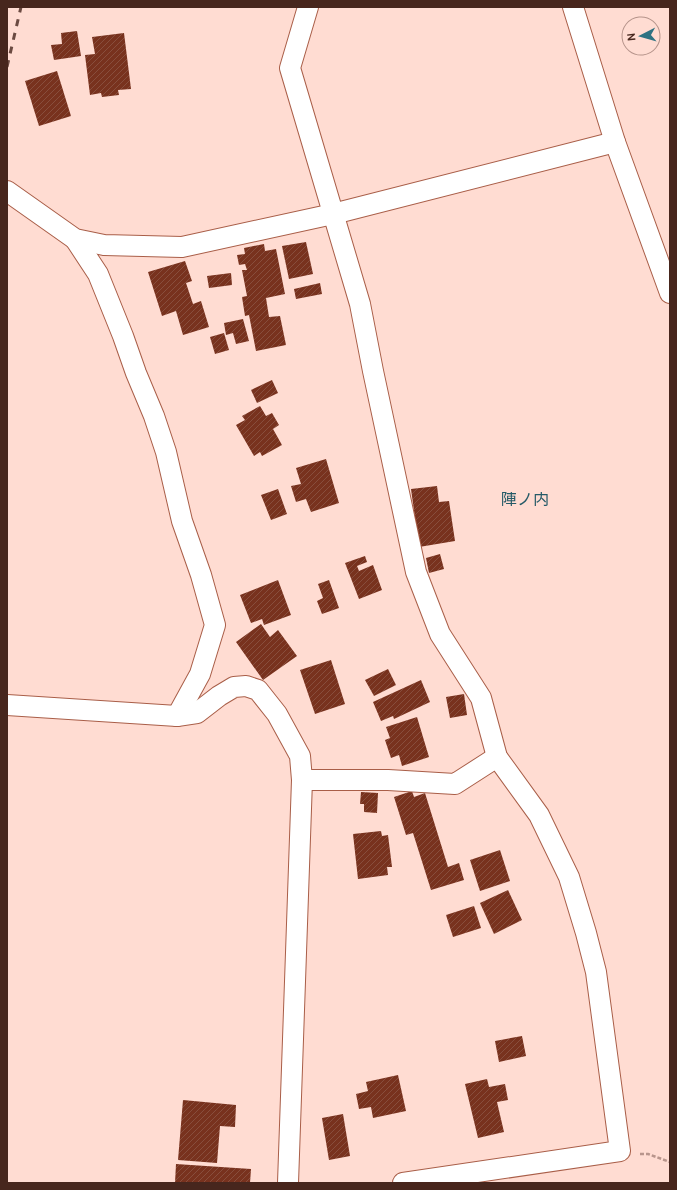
<svg xmlns="http://www.w3.org/2000/svg" width="677" height="1190" viewBox="0 0 677 1190" font-family="Cabin,'Noto Sans JP',sans-serif">
  <style>
    .building { fill: url(#building-hatch) }
    .lines { fill: none; stroke-linecap: round; stroke-linejoin: round }
    .minor-casing { stroke: #a95e48; stroke-width: 22 }
    .path { stroke: #b8958c; stroke-width: 2.5; stroke-dasharray: 4 2; stroke-linecap: butt }
    .minor { stroke: #fff; stroke-width: 20 }
    .rail { stroke: #6b4a41; stroke-width: 3; stroke-dasharray: 7 7; stroke-linecap: butt }
    .labels { text-anchor: middle; stroke-width: 4; stroke-linejoin: round; paint-order: stroke }
    .neighbourhood-label { font-size: 16px; fill: #255a67; stroke: #ffdcd2 }
  </style>
  <defs>
    <pattern id="building-hatch" width="6" height="6" patternUnits="userSpaceOnUse"><rect width="6" height="6" fill="#78321e"/><path d="M-1 1l2-2M0 6l6-6M5 7l2-2" fill="none" stroke="#884e3d"/></pattern>
  </defs>
  <rect width="100%" height="100%" fill="#ffdcd2"/>
  <g class="building">
    <polygon points="77,31 81,56 54,60 51,45 62,44 61,33"/>
    <polygon points="124,33 131,89 118,90 119,95 102,97 101,93 90,95 85,55 95,54 92,37"/>
    <polygon points="57,71 71,116 39,126 25,81"/>
    <polygon points="306,242 313,274 289,279 282,246"/>
    <polygon points="264,244 265,251 276,249 285,294 266,298 269,317 280,316 286,345 256,351 249,315 245,316 242,297 247,296 242,270 247,270 245,264 239,265 237,255 245,254 244,248"/>
    <polygon points="185,261 192,281 186,283 193,304 201,301 209,327 183,335 176,311 162,316 148,272"/>
    <polygon points="231,273 232,285 209,288 207,276"/>
    <polygon points="320,283 322,294 296,299 294,289"/>
    <polygon points="243,319 249,341 236,344 233,333 226,335 224,323"/>
    <polygon points="224,333 229,350 215,354 210,337"/>
    <polygon points="272,380 278,393 257,403 251,390"/>
    <polygon points="260,406 266,416 272,413 279,425 273,429 282,445 262,456 260,452 254,456 236,425 245,420 242,416"/>
    <polygon points="326,459 339,503 311,512 306,499 296,502 291,486 301,484 296,468"/>
    <polygon points="437,486 439,502 449,501 455,541 419,547 411,489"/>
    <polygon points="278,489 287,514 271,520 261,495"/>
    <polygon points="440,554 444,569 429,573 426,558"/>
    <polygon points="365,556 367,562 357,566 359,571 373,565 382,590 359,599 345,563"/>
    <polygon points="278,580 291,615 264,625 262,619 251,623 240,595"/>
    <polygon points="329,580 339,608 322,614 317,601 323,598 318,584"/>
    <polygon points="261,624 270,637 278,630 297,656 263,680 236,642"/>
    <polygon points="331,660 345,704 315,714 300,670"/>
    <polygon points="388,669 396,685 374,696 365,680"/>
    <polygon points="421,680 430,702 394,719 393,716 381,721 373,702"/>
    <polygon points="464,694 467,715 450,718 446,697"/>
    <polygon points="417,717 429,757 402,766 399,755 391,758 385,740 390,738 386,727"/>
    <polygon points="412,791 414,797 425,793 448,867 459,863 464,880 431,890 413,833 406,835 394,797"/>
    <polygon points="361,792 378,793 377,813 364,812 364,804 360,804"/>
    <polygon points="381,831 382,836 388,835 392,867 387,867 388,875 358,879 353,834"/>
    <polygon points="500,850 510,881 480,891 470,860"/>
    <polygon points="508,890 522,920 494,934 480,903"/>
    <polygon points="474,906 481,928 453,937 446,915"/>
    <polygon points="522,1036 526,1056 499,1062 495,1041"/>
    <polygon points="398,1075 406,1111 373,1118 371,1107 359,1109 356,1094 368,1091 366,1082"/>
    <polygon points="487,1079 489,1087 505,1084 508,1100 497,1102 504,1132 478,1138 465,1084"/>
    <polygon points="183,1100 236,1105 235,1127 220,1126 217,1163 178,1160"/>
    <polygon points="343,1114 350,1156 329,1160 322,1118"/>
    <polygon points="176,1164 251,1169 250,1183 175,1183"/>
  </g>
  <g class="lines">
    <g class="minor-casing">
      <g id="minor">
        <polyline points="308,7 290,68 360,304 373,371 416,572 440,634 481,698 497,757 539,815 569,877 586,933 596,972 620,1151 403,1183"/>
        <polyline points="573,7 615,142 670,293"/>
        <polyline points="7,191 75,239 104,245 182,247 333,214 615,142"/>
        <polyline points="75,239 98,274 123,336 136,373 154,416 166,452 182,521 201,575 215,625 200,674 177,716"/>
        <polyline points="7,705 177,716 197,713 219,696 234,687 246,686 258,690 277,714 300,756 302,780 288,1183"/>
        <polyline points="302,780 388,780 455,784 497,757"/>
      </g>
    </g>
    <polyline class="path" points="640,1154 648,1154 670,1162"/>
    <use href="#minor" class="minor"/>
    <polyline class="rail" points="7,67 21,7"/>
  </g>
  <g class="labels">
    <g class="neighbourhood-label">
      <text x="525" y="505">陣ノ内</text>
    </g>
  </g>
  <rect width="677" height="1190" fill="none" stroke="#47261d" stroke-width="16"/>
  <g transform="translate(641 36) rotate(264)"><circle r="19" fill="#ffdcd2" stroke="#b5938a"/>
  <path d="M0-3L7 15L0 10L-7 15Z" fill="#2e7282"/>
  <text y="-6" font-size="11" font-weight="bold" text-anchor="middle" fill="#47261d">N</text>
  </g>
</svg>
